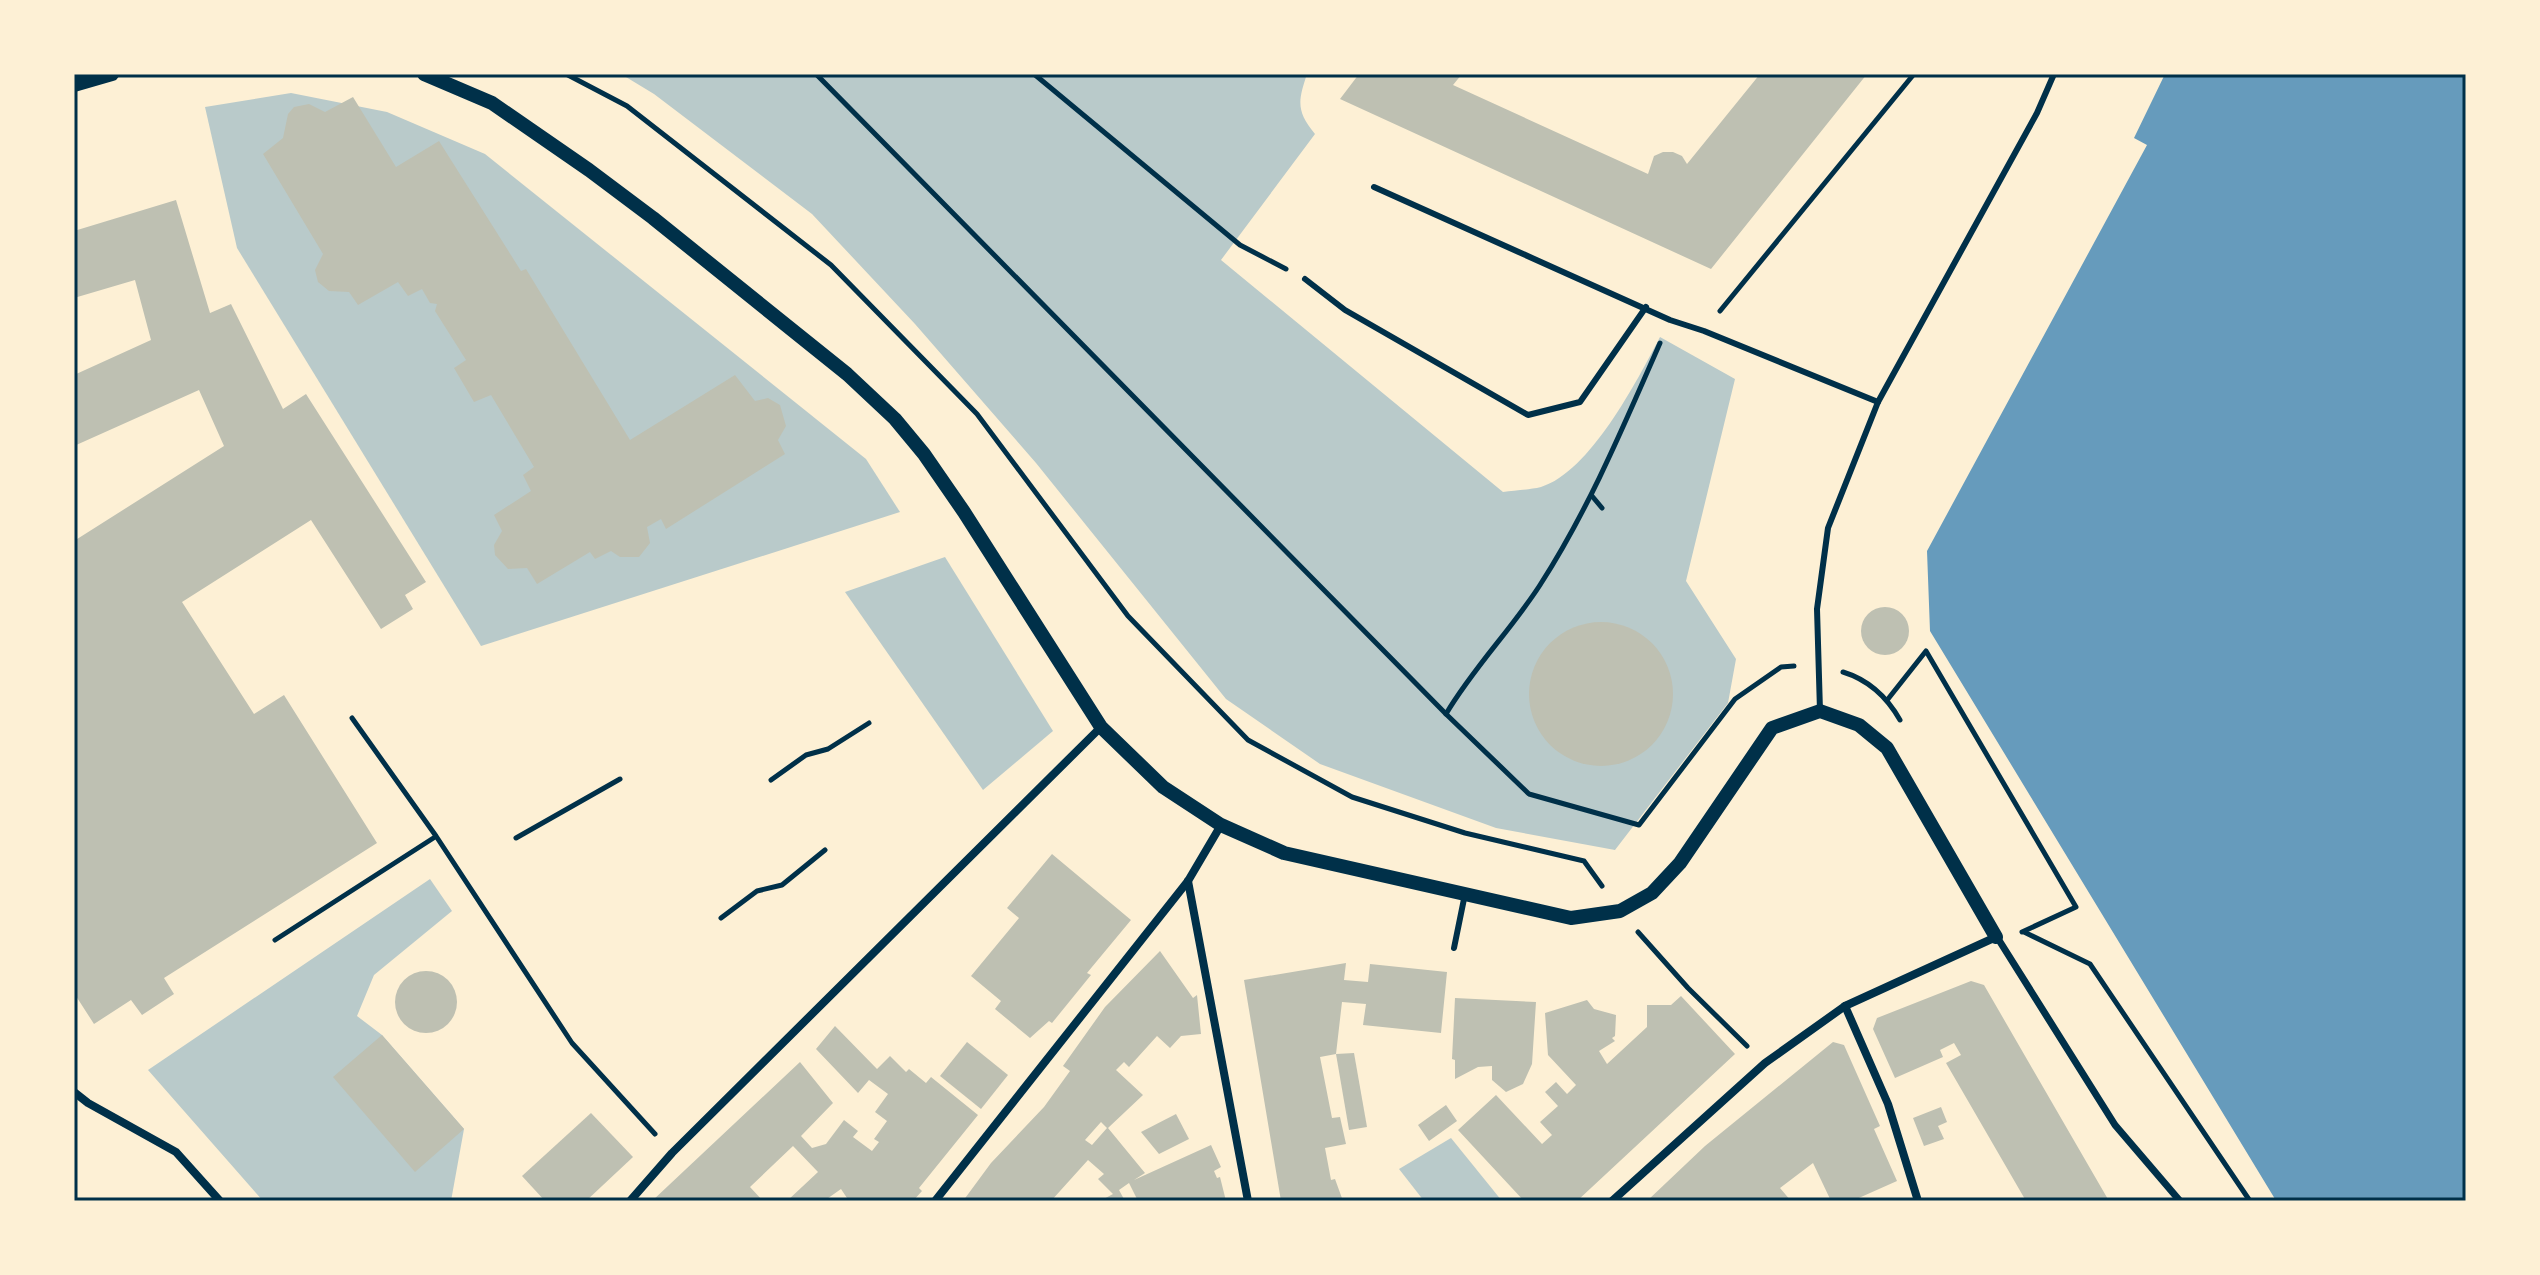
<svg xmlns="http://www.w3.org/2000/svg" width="2540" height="1275" viewBox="0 0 2540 1275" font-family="Figtree,sans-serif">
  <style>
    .green { fill: #b9caca }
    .water { fill: #669bbc }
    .building { fill: #bec0b2; fill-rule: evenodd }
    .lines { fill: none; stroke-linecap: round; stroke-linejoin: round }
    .path { stroke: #003049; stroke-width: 5 }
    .service { stroke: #003049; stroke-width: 6 }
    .pedestrian { stroke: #003049; stroke-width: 7 }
    .minor { stroke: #003049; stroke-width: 8 }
    .tertiary { stroke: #003049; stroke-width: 14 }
    .neatline { fill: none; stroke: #003049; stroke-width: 3 }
  </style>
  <rect width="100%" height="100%" fill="#fdf0d5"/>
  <g class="green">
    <path d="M621 74H1307C1298 101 1296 111 1315 134L1221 260 1503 492C1515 490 1529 490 1541 487 1590 472 1637 381 1660 337L1735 379 1686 581 1736 659 1728 703 1615 850 1496 828 1320 764 1226 699 1036 463 915 324 812 214 654 94Z"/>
    <polygon points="291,93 387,112 485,154 866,459 900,512 481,646 237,248 205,107"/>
    <polygon points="945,557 1053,731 983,790 845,592"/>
    <polygon points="430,879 452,911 374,975 357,1016 382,1035 464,1129 451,1201 263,1201 148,1070"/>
    <polygon points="1451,1138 1502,1201 1424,1201 1399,1169"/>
  </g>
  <polygon class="water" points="2165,74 2466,74 2466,1201 2277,1201 2275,1199 1930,631 1927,551 2147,145 2134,138"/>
  <g class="building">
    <polygon points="1359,74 1462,74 1453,85 1648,174 1654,156 1663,152 1673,152 1682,156 1687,164 1760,74 1867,74 1711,269 1340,99"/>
    <polygon points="353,97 396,167 439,141 521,271 526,269 630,440 735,375 755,401 768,398 780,405 786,426 778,440 785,454 666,529 661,519 647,527 650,543 639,557 620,557 611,551 595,559 590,552 537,584 527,568 508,569 495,555 494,545 502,531 494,515 531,491 523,475 534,467 491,395 474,402 454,368 466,360 435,311 437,304 430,303 422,289 408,296 398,282 358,305 349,292 329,291 318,282 315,270 323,254 263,154 283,138 288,114 294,107 309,104 325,112"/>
    <polygon points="176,200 210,313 231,304 283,409 306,394 426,582 405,595 413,609 381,629 311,520 182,602 254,714 284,695 377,843 164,978 174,994 142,1015 131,1000 94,1024 74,993 74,541 224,446 199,390 74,446 74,375 151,340 135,280 74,298 74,231"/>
    <circle cx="1885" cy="631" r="24"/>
    <circle cx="1601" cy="694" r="72"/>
    <polygon points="1052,854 1131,920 1087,973 1091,975 1052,1023 1049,1021 1030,1038 995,1009 1001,1001 971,976 1019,918 1007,908"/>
    <path d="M1160 951 1193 998 1197 995 1201 1034 1181 1036 1170 1048 1157 1036 1129 1067 1124 1062 1116 1070 1143 1095 1108 1128 1145 1173 1134 1180 1211 1145 1221 1167 1214 1171 1217 1178 1220 1177 1226 1201H1138L1129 1183 1119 1190 1125 1201H1100L1113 1194 1098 1179 1104 1174 1088 1160 1051 1201H963L991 1163 1044 1107 1070 1071 1063 1066 1105 1007ZM1101 1122 1107 1128 1092 1145 1085 1140Z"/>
    <polygon points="1346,963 1344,980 1368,982 1370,964 1447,972 1441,1033 1363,1025 1366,1004 1342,1002 1336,1054 1320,1057 1332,1118 1340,1117 1346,1144 1325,1148 1331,1180 1335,1179 1343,1201 1281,1201 1244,980"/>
    <circle cx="426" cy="1002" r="31"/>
    <polygon points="1971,981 1984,985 2109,1201 2026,1201 1946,1063 1961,1055 1954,1043 1940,1050 1943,1057 1895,1078 1873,1029 1877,1018"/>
    <polygon points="1681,996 1735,1054 1577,1201 1524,1201 1458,1130 1496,1095 1542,1144 1552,1135 1540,1122 1558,1106 1545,1092 1556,1082 1567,1094 1576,1085 1548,1055 1545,1013 1587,1000 1594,1009 1616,1015 1615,1036 1612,1038 1615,1041 1599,1051 1607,1064 1647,1027 1647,1005 1671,1005"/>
    <polygon points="1455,998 1536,1002 1532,1064 1523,1084 1506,1092 1492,1080 1492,1066 1478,1067 1455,1079 1455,1060 1452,1059"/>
    <polygon points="835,1026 877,1069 890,1056 906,1072 909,1069 926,1083 931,1077 978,1115 919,1188 922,1191 913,1201 849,1201 841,1189 824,1201 787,1201 818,1172 793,1146 750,1187 763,1201 652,1201 800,1062 833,1103 801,1136 812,1148 826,1144 844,1120 858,1131 853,1137 872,1151 879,1142 874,1139 887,1121 875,1112 888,1094 869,1080 858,1093 816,1049"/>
    <polygon points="382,1035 464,1129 415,1172 333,1077"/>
    <polygon points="967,1042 1008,1075 981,1109 940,1076"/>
    <polygon points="1833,1042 1844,1045 1880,1126 1874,1129 1897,1181 1852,1201 1831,1201 1813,1163 1780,1188 1791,1201 1647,1201 1705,1146"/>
    <polygon points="1354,1053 1367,1127 1349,1130 1336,1054"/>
    <polygon points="1446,1105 1457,1121 1429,1141 1418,1125"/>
    <polygon points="1941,1107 1947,1122 1938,1126 1944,1139 1924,1146 1913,1118"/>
    <polygon points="591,1113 633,1157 586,1201 545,1201 522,1176"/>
    <polygon points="1176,1114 1189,1139 1159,1154 1141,1132"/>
  </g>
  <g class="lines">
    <g class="path">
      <polyline points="566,74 627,106 831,265 977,414 1128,616 1248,740 1352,797 1465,833 1584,861 1602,886"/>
      <polyline points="816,74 1446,714 1529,794 1639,825 1735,699 1781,667 1794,666"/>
      <polyline points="1034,74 1240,245 1286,269"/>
      <polyline points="1720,311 1914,74"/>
      <polyline points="1592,496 1602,508"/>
      <path d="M1843 672C1869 680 1887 697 1900 720"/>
      <polyline points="1888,699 1926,651 2076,907 2022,932"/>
      <path d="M1446 714C1473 668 1511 630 1540 585 1589 509 1624 425 1660 343"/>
      <polyline points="352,718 436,836 572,1043 655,1134"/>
      <polyline points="771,780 806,755 828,749 869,723"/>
      <polyline points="516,838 620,779"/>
      <polyline points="721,918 757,891 782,885 825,850"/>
      <polyline points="1638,932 1688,988 1747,1046"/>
      <polyline points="2024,932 2090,964 2250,1201"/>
      <polyline points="275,940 435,837"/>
    </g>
    <g class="service">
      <polyline points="1374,187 1670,320 1704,331 1878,402"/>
      <polyline points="1305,279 1345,310 1528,415 1580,402 1646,307"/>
      <polyline points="1820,711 1817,609 1828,528 1878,402 2037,113 2054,74"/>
      <polyline points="1454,948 1465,894"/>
    </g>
    <polyline class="pedestrian" points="1997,937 2115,1125 2180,1201"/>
    <g class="minor">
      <polyline points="1188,881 1248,1201"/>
      <polyline points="1845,1006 1888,1104 1918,1201"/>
      <polyline points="74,1092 88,1103 176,1152 220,1201"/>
      <polyline points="630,1201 672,1153 1101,727"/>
      <polyline points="935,1201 1188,881 1221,825"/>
      <polyline points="1612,1201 1765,1063 1845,1006 1996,937"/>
    </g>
    <g class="tertiary">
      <polyline points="424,74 492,103 589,170 653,218 847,374 895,419 924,454 964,512 1101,727 1163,787 1221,825 1284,853 1571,918 1620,911 1652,893 1680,863 1772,728 1820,711 1859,725 1887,748 1996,937"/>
      <polyline points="74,85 112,74"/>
    </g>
  </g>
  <rect width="2540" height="1275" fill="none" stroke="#fdf0d5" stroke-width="152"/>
  <rect x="76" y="76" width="2388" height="1123" class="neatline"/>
</svg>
